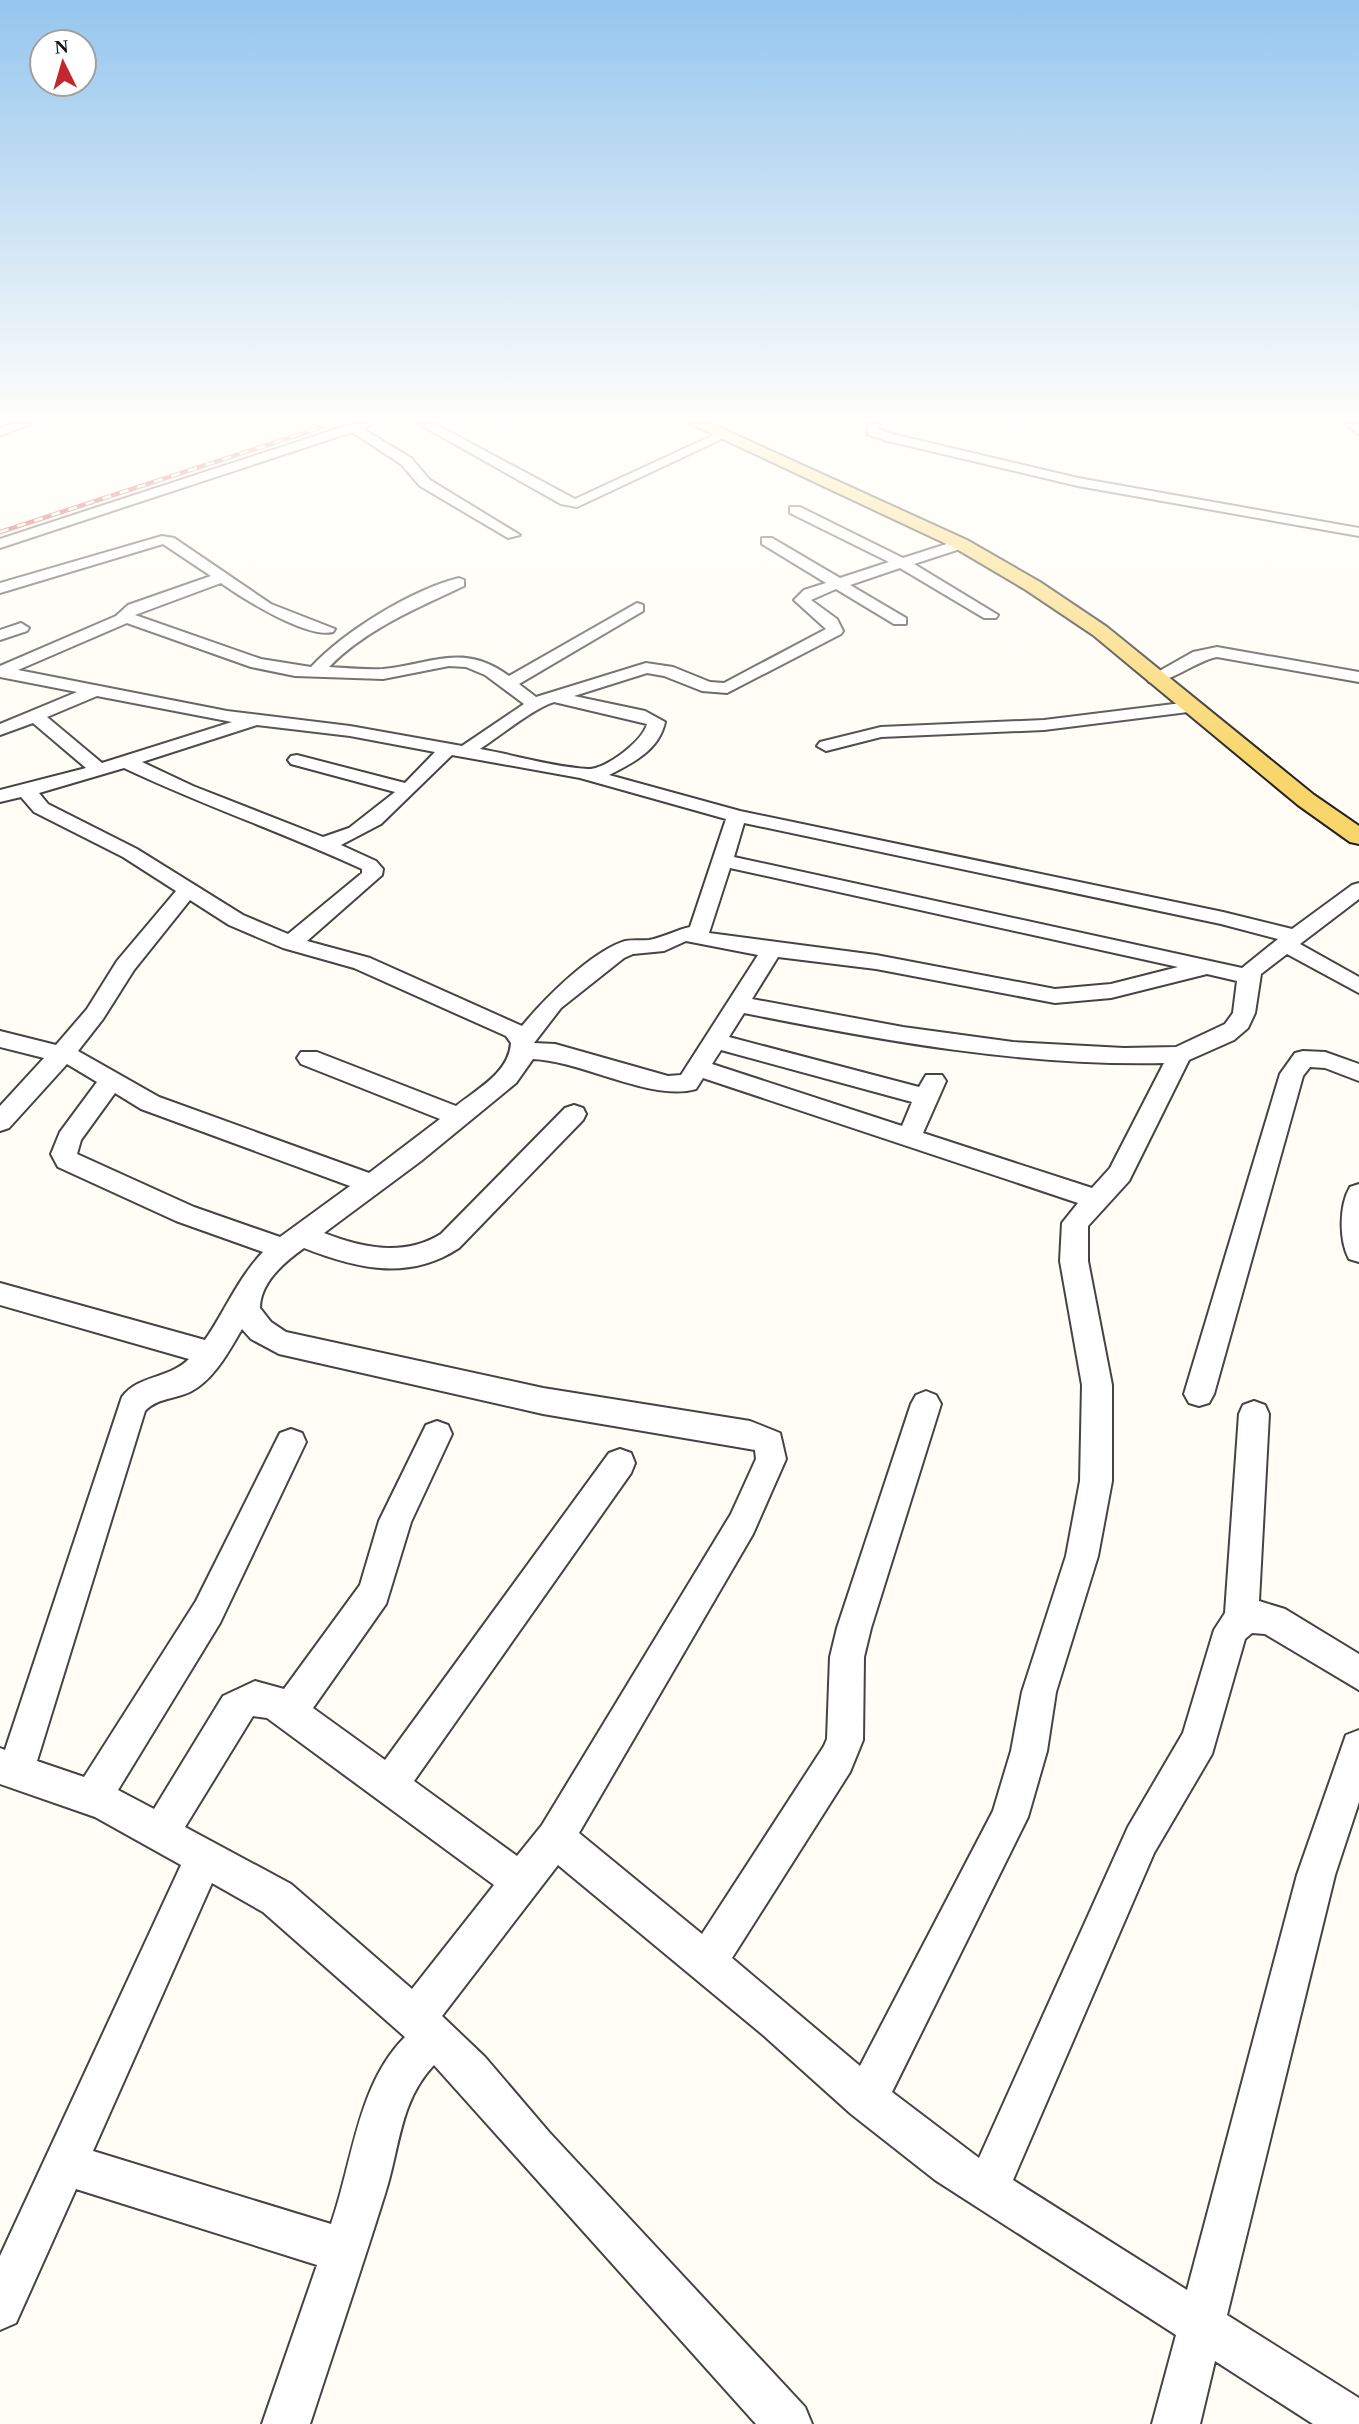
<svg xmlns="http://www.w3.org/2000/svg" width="1359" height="2424" viewBox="0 0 1359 2424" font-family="Georgia,serif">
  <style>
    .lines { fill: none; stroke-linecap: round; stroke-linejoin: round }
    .minor-casing { stroke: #444; stroke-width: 4 }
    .major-casing { stroke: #222; stroke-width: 4 }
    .minor { fill: #fff; fill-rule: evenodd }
    .major { fill: #f9d66b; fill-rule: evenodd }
    .rail-casing { stroke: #c4262e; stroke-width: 4.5 }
    .rail { stroke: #fff; stroke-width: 2.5; stroke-dasharray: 9; stroke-linecap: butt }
  </style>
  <rect width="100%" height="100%" fill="#fffdf5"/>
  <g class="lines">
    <g class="minor-casing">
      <g id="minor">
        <polygon points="12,424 31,424 0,436 0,428"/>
        <polygon points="352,424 371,424 363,429 411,458 430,480 520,535 508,538 420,486 401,464 352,432 0,548 0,539"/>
        <polygon points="419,424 435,424 575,499 720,432 730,435 577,507 561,504"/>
        <polygon points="868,424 880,424 878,429 892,434 1078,478 1359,528 1359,536 1078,486 884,440 867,434"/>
        <polygon points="1346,424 1359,424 1359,435"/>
        <path d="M790 507H800L903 558 956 541H966V547L914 564 998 615 996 618H984L900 568 850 585 906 618V624H894L836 589 811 600 837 619 843 631 841 634 727 693 702 691 664 676 647 673 574 696 645 711 665 722C659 750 633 763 609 775L740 811 1223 912 1292 929 1352 885 1359 883V899L1300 944 1359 977V993L1287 954 1261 974 1255 1013 1248 1028 1234 1040 1189 1060 1129 1181 1088 1226V1261L1112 1385V1481L1098 1556 1056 1692 1047 1751 1028 1817 892 2092 979 2158 1128 1827 1183 1733 1214 1630 1225 1613 1239 1414 1243 1405 1254 1401 1265 1405 1269 1414 1259 1601 1285 1609 1359 1654V1690L1265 1634 1252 1633 1245 1639 1212 1754 1154 1853 1013 2180 1187 2290 1297 1875 1346 1735 1359 1730V1802L1335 1875 1227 2315 1359 2398V2424H1313L1215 2361 1200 2424H1152L1176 2335 935 2180 851 2114 763 2035 558 1865 442 2016 485 2057 549 2132 805 2407 812 2424H756L434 2065C399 2102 400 2148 385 2194 361 2271 335 2347 310 2424H262L317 2265 76 2189 16 2323 0 2330V2256L181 1865 95 1817 0 1784V1748L5 1750 122 1397C138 1375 169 1379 189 1359L0 1305V1283L205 1340C225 1311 238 1278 263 1252L176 1221 58 1167 51 1154 60 1132 97 1082 67 1064 9 1128 0 1131V1106L44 1058 0 1047V1031L56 1045 87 1009 117 961 176 891 123 857 34 812 21 797 0 802V790L86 768 33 723 0 735V724L77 692 0 677V666L116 616 128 605 211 576 163 544 0 593V583L162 536 174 538 271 604 335 629 333 632C307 639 242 598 221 583L135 615 261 659 311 667C345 631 411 590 459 578L464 580V586C417 608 366 629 329 667 347 668 366 670 383 669 432 664 463 642 509 676L637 603 643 605V611L519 684 536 697 646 663 673 667 710 682 724 683 826 629 794 600 804 590 826 583 762 544V538H772L840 578 889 562 790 513ZM127 623 251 667 295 676 383 679 449 666 466 667 485 675 524 704 462 746 350 726 227 711 18 670ZM97 696 227 721 232 722 102 763 47 717ZM554 702 647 724C643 741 605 770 588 769 553 767 515 755 480 749 500 736 534 708 554 702ZM257 725 350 736 435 752 405 783 297 755 291 756 288 760 291 764 395 792 349 828 323 837 193 786 142 762ZM452 755 580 778 726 819 690 927C676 930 662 938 649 940 640 941 630 939 622 942 589 954 544 999 522 1026L370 958 307 941 382 875 383 869 376 861 341 845 381 824ZM124 768C202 805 284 833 362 869V873L288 934 243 915 137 849 48 804 39 793ZM744 823 1221 924 1278 939 1242 968 734 857ZM730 868 1178 967 1111 984 1055 989 876 955 709 933ZM190 900 229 925 283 948 354 968 506 1036 511 1043C509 1073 477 1089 456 1106L317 1052H301L297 1058 301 1064 440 1119 369 1173 159 1097 78 1051 103 1019 134 970ZM686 941 758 955 681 1075 668 1076 555 1044 534 1043 561 1008 624 958 633 954 664 951ZM778 957 876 969 1055 1003 1111 998 1207 974 1237 981 1233 1013 1225 1024 1176 1047 1124 1048 1013 1042 903 1027 752 999ZM744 1013C883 1041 1022 1066 1164 1063L1110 1168 1092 1188 923 1133 946 1081 942 1075H926L919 1087 729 1037ZM721 1050 912 1102 902 1126 712 1064ZM533 1059C583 1061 651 1102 696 1089L703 1078 1078 1203 1062 1223 1060 1261 1082 1385 1080 1481 1066 1556 1022 1692 1011 1751 993 1811 860 2066 732 1958 850 1772 863 1740 864 1657 871 1628 941 1404 936 1395 926 1391 916 1395 911 1404 837 1628 830 1657 827 1739 824 1746 702 1934 579 1833 753 1534 786 1459 780 1433 750 1421 543 1388 286 1332 271 1322 260 1308C260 1283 284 1262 304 1248 357 1269 409 1281 459 1248L583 1120 586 1114 583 1108 574 1105 565 1108 441 1234C404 1257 363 1248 324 1233L421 1161 516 1083ZM115 1093 141 1109 350 1186 280 1237 194 1207 77 1154 81 1140ZM242 1329 251 1339 279 1354 543 1414 755 1450 756 1459 731 1514 542 1825 517 1856 414 1781 631 1473 635 1463 631 1453 620 1449 609 1453 385 1760 313 1708 386 1604 411 1522 452 1434 448 1425 437 1421 426 1425 379 1521 360 1585 284 1689 255 1681 223 1696 154 1809 118 1790 220 1623 306 1442 302 1433 291 1429 280 1433 196 1601 84 1777 37 1761 145 1411C157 1398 175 1399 190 1392 214 1380 229 1351 242 1329ZM253 1716 267 1718 494 1885 412 1989 291 1884 185 1827ZM212 1883 263 1912 405 2037C357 2085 353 2162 331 2224L93 2151Z"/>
        <polygon points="21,623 29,628 27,631 0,640 0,630"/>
        <path d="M1217 647 1359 672V682L1217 657C1197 660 1166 686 1149 682L1147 678 1193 652Z"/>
        <polygon points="1190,702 1196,703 1199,707 1196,711 1044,730 881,737 826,751 817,746 820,742 881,727 1044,720"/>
        <polygon points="1303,1051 1325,1052 1359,1064 1359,1081 1325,1068 1310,1067 1303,1076 1214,1394 1209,1403 1199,1406 1189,1403 1184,1394 1280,1074 1295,1053"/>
        <path d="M1359 1184V1262L1349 1259C1339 1240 1339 1206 1350 1187Z"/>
      </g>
    </g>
    <g class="major-casing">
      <polygon id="major" points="691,424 712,424 967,540 1040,582 1107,627 1314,795 1359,826 1359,844 1350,842 1298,805 1093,635 1026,590 955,548"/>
    </g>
    <use href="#minor" class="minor"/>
    <use href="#major" class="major"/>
    <g class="rail-casing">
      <polyline id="rail" points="0,532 332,424"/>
    </g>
    <use href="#rail" class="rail"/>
  </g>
  <linearGradient id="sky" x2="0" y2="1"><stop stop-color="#95c6ee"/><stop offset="0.55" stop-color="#fffefa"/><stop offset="1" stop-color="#fffefa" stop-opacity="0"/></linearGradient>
  <rect width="1359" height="764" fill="url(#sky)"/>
  <g transform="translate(63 63) rotate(355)"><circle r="33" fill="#ffffff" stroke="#a0a0a0" stroke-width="2"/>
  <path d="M0-5L12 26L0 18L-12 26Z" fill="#c4262e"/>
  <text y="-10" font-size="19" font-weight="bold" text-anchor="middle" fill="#111111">N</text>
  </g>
</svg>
